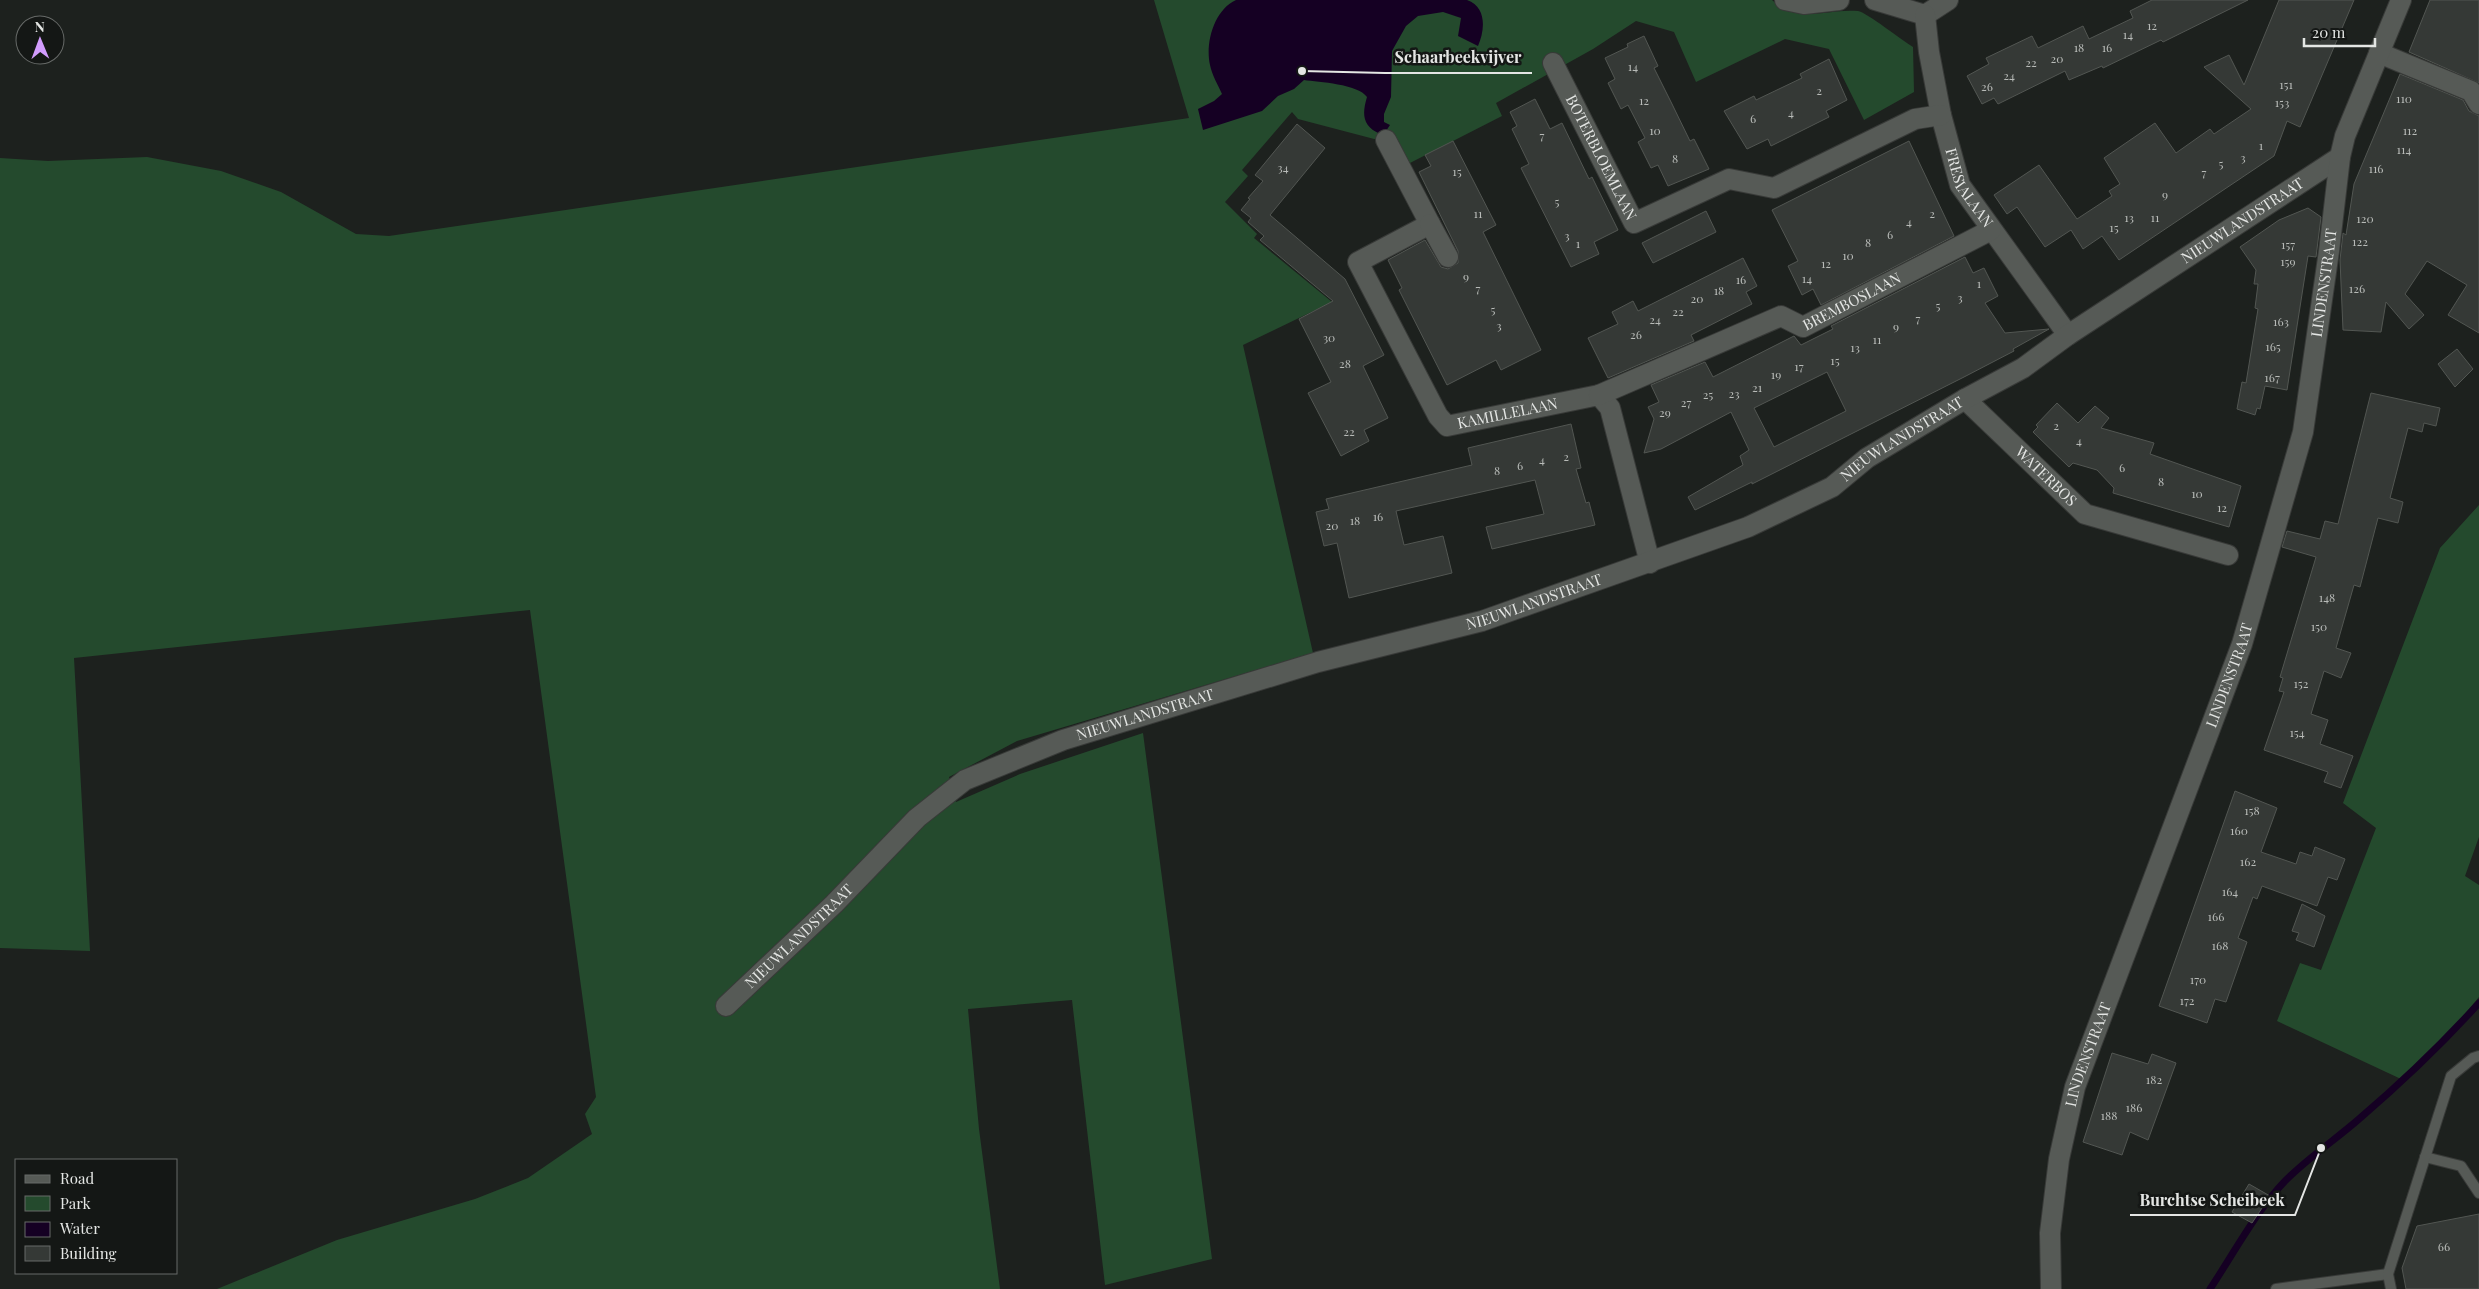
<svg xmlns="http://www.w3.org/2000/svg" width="2479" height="1289" viewBox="0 0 2479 1289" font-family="'Playfair Display',serif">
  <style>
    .green { fill: #244a2d }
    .water { fill: #150023 }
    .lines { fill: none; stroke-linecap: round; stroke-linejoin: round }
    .stream { stroke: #150023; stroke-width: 7 }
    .building { fill: #353936; stroke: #525652; fill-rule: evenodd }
    .lane-casing { stroke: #383a38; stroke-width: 12 }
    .street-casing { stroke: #383a38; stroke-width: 22 }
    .lane { stroke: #565a56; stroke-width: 10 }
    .street { stroke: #565a56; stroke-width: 20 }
    .labels { text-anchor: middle; stroke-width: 5; stroke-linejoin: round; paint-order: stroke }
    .number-label { font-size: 12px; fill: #b8bbb8 }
    .street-label { font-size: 15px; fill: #e4e6e4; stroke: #141715 }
    .leader { fill: none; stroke: #e4e6e4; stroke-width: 2 }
    .callout-dot { fill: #e4e6e4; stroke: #141715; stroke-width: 2 }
    .callout-label { font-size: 16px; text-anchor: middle; font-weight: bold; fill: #e4e6e4; stroke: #141715; stroke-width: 5; stroke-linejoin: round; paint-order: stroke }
  </style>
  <rect width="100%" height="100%" fill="#1d211e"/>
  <g class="green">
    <path d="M1154 0H1772C1797 25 1827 8 1858 11 1866 12 1903 41 1913 47L1914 92 1864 120 1829 49 1785 39 1696 82 1674 32 1636 21 1593 49 1496 103 1502 116 1408 164 1378 140 1298 119 1292 112 1242 170 1248 176 1225 202 1257 234 1254 238 1332 302 1243 345 1313 653 1017 741 949 777 956 802 1020 774 1143 733 1212 1259 1105 1285 1072 1000 968 1009 979 1129 1000 1289H217L337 1240 475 1199 528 1178 592 1134 585 1114 596 1097 530 610 74 658 90 951 0 948V158L48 161 147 157 221 171 281 192 356 234 389 236 1189 118Z"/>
    <polygon points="2479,505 2479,837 2465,876 2479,885 2479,997 2448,1034 2401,1079 2277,1021 2300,963 2321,970 2376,828 2343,803 2440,548"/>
  </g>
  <path class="water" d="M1236 0H1467C1487 7 1485 30 1478 46L1458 36 1461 18 1443 12 1418 16 1406 26 1392 51 1391 97 1384 114V122L1390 125 1386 131 1380 134C1362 126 1362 114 1367 97 1358 84 1319 82 1304 80L1294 89 1278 96 1262 111 1203 130 1198 109 1214 101 1222 94C1218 85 1212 75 1210 65 1205 43 1214 10 1236 0Z"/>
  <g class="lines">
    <path class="stream" d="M2210 1289C2234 1253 2256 1211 2286 1180 2309 1157 2335 1140 2359 1119 2401 1083 2442 1044 2479 1003"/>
  </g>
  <g class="building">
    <polygon points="2152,0 2248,0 2163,42 2161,40 2103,68 2102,66 2069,80 2065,71 1998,104 1994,98 1982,104 1967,76 1989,64 1986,58 2032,36 2038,48 2083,26 2089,39 2133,18 2130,11"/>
    <polygon points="2279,0 2354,0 2300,127 2287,121 2274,156 2119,260 2102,236 2083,249 2071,230 2045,247 2017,207 2007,214 1994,195 2039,165 2077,219 2112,196 2109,191 2120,184 2104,158 2155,123 2176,153 2210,129 2214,134 2251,109 2204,67 2229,55 2244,85"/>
    <polygon points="2430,0 2479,0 2479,83 2409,52"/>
    <polygon points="1644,36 1658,66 1654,68 1672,104 1690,141 1694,139 1709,169 1668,186 1658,165 1651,168 1638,142 1645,138 1628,105 1621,109 1608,83 1615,79 1605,58 1628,47 1627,44"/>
    <polygon points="1829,59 1847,100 1826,111 1829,117 1771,146 1768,139 1747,149 1724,111 1754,96 1756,100 1802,78 1800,74"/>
    <polygon points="2400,74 2463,100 2469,111 2479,116 2479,333 2448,315 2467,285 2427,261 2405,294 2424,315 2409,329 2386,302 2381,332 2343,330 2340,260 2343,233 2346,235 2354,184"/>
    <polygon points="1535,99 1550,129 1562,123 1589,179 1592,177 1618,230 1594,242 1599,254 1571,267 1521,168 1529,164 1512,129 1517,126 1510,112"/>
    <polygon points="1297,124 1325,148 1270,215 1345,279 1384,355 1363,366 1388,418 1364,430 1369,441 1341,456 1308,393 1331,382 1299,319 1333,301 1260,240 1264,236 1248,222 1251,218 1241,210 1250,199 1248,198 1263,181 1255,175"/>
    <polygon points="1453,141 1496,225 1483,232 1541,350 1501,370 1496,360 1447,385 1399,290 1402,288 1388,260 1425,240 1441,267 1448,269 1458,263 1458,251 1419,172 1431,166 1425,155"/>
    <polygon points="1909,141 1954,236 1821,305 1813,289 1802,295 1788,266 1798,261 1772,210"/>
    <polygon points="2308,208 2321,217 2316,257 2308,256 2287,390 2265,386 2260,409 2257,408 2255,415 2237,409 2242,382 2246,383 2258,309 2255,308 2258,284 2254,284 2256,270 2240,247 2279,220"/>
    <polygon points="1706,211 1716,232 1653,263 1642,243"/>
    <path d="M1965 257 1973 273 1984 268 1998 296 1985 303 2005 333 2049 329 2013 349 2014 351 1964 377 1752 484V482L1695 510 1688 497 1743 465 1740 456 1749 450 1731 412 1661 449 1644 453 1654 419 1648 407 1659 402 1651 385 1705 362 1713 377 1794 336 1801 345 1833 329 1831 326ZM1827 372 1846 411 1774 447 1754 408Z"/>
    <polygon points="1743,258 1757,286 1746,292 1752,304 1691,335 1694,341 1608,378 1588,338 1618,324 1612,312 1633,301 1638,311"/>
    <polygon points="2457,349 2473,369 2455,387 2438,364"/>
    <polygon points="2371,393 2440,408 2436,426 2424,423 2422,432 2408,428 2390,498 2403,502 2398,523 2378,518 2360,587 2354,585 2336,648 2351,653 2341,678 2324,671 2311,714 2328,720 2320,744 2353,756 2341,788 2324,782 2328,772 2264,750 2284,692 2279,691 2283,678 2280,677 2316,557 2282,547 2287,531 2320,539 2325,521 2338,524"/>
    <polygon points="2057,403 2078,423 2095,406 2109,418 2101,428 2154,443 2150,454 2241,486 2229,527 2113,493 2114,488 2097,470 2073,463 2069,467 2033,432 2038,427 2036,425"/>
    <polygon points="1571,424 1581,468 1576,469 1586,503 1589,502 1595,525 1492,549 1486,527 1544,514 1535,480 1396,511 1404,545 1443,536 1452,573 1349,598 1337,543 1324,546 1316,512 1329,509 1326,499 1472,465 1468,448"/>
    <polygon points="2235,791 2277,808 2261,852 2296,864 2300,852 2312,856 2315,847 2345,859 2337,880 2328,877 2317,906 2262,886 2257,899 2253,897 2238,938 2247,942 2226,1002 2215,999 2207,1023 2159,1006"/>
    <polygon points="2302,904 2325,916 2314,947 2296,940 2299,933 2292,931"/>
    <polygon points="2112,1053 2148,1064 2152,1054 2176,1063 2148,1140 2130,1132 2122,1155 2083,1142"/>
    <polygon points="2249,1184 2270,1196 2252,1223 2232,1212"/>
    <polygon points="2479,1214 2479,1289 2406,1289 2402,1268 2417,1226"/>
  </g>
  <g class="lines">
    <g class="lane-casing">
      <g id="lane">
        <polyline points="2425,1157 2461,1166 2479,1193"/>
        <polyline points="2276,1289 2388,1274"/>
        <polyline points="2391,1289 2388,1274 2451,1076 2473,1058 2479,1056"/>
      </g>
    </g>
    <g class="street-casing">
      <g id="street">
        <polyline points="1785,0 1804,4 1839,0"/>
        <polyline points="1875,0 1925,15 1948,0"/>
        <path id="s1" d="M1925 15 1929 52 1941 115 1960 185 2068 335"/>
        <polyline points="2379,53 2471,91 2479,104"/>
        <path id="s2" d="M1553 63 1634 223 1729 179 1774 188 1915 119 1941 115"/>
        <path id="s3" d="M1386 140 1430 224 1358 262 1438 416 1447 426 1599 395 1610 408 1650 563"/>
        <polyline points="1430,224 1448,257"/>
        <path id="s4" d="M1599 395 1781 316 1803 327 1991 230"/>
        <path id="s5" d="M1965 399 2085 514 2228 555"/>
        <path id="s6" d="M726 1006 834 904 917 818 965 780 1063 740 1318 662 1482 621 1748 527 1832 487 1867 458 1965 399 2023 368 2068 335 2340 157"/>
        <path id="s7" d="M2051 1289 2050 1233 2059 1159 2075 1087 2242 644 2303 432 2329 251 2340 157 2345 136 2401 0"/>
      </g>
    </g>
    <use href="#lane" class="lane"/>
    <use href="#street" class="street"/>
  </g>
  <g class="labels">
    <g class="number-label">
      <text x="2152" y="30">12</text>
      <text x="2128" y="39">14</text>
      <text x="2079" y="52">18</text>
      <text x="2107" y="52">16</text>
      <text x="2057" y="63">20</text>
      <text x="2031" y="67">22</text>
      <text x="1633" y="71">14</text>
      <text x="2009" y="80">24</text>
      <text x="2286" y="89">151</text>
      <text x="1987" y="91">26</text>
      <text x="1819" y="95">2</text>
      <text x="2404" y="103">110</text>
      <text x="1644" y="105">12</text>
      <text x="2282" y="107">153</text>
      <text x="1791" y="117">4</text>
      <text x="1753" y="123">6</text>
      <text x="1655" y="135">10</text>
      <text x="2410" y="135">112</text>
      <text x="1542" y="140">7</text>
      <text x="2261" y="150">1</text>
      <text x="2404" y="154">114</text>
      <text x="2243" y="162">3</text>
      <text x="1675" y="163">8</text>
      <text x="2221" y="168">5</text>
      <text x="1283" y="172">34</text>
      <text x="2376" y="173">116</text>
      <text x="1457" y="176">15</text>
      <text x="2204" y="177">7</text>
      <text x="2165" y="199">9</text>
      <text x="1557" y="206">5</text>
      <text x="1478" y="218">11</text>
      <text x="1932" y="218">2</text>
      <text x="2129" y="222">13</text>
      <text x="2155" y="222">11</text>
      <text x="2365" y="223">120</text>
      <text x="1909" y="226">4</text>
      <text x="2114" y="232">15</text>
      <text x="1890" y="239">6</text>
      <text x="1567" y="240">3</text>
      <text x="2360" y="246">122</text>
      <text x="1868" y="247">8</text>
      <text x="1578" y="248">1</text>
      <text x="2288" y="249">157</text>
      <text x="1848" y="260">10</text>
      <text x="2288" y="266">159</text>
      <text x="1826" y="268">12</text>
      <text x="1466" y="281">9</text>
      <text x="1807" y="283">14</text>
      <text x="1741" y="284">16</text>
      <text x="1979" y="288">1</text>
      <text x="1478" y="293">7</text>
      <text x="2357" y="293">126</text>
      <text x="1719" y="295">18</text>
      <text x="1960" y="302">3</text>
      <text x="1697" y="303">20</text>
      <text x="1938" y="310">5</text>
      <text x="1493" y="314">5</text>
      <text x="1678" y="316">22</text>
      <text x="1918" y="323">7</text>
      <text x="1655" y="324">24</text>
      <text x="2281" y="326">163</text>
      <text x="1499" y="330">3</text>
      <text x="1896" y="331">9</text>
      <text x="1636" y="339">26</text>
      <text x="1329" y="342">30</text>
      <text x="1877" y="344">11</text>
      <text x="2273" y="351">165</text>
      <text x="1855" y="352">13</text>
      <text x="1835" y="365">15</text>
      <text x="1345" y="368">28</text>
      <text x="1799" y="371">17</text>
      <text x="1776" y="379">19</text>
      <text x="2272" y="382">167</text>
      <text x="1757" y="392">21</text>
      <text x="1734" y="398">23</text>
      <text x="1708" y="399">25</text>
      <text x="1686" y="407">27</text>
      <text x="1665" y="417">29</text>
      <text x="2056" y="430">2</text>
      <text x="1349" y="436">22</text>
      <text x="2079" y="445">4</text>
      <text x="1566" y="461">2</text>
      <text x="1542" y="464">4</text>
      <text x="1520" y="470">6</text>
      <text x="2122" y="472">6</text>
      <text x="1497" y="475">8</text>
      <text x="2161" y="486">8</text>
      <text x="2197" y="498">10</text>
      <text x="2222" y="512">12</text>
      <text x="1378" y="521">16</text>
      <text x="1355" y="525">18</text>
      <text x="1332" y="530">20</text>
      <text x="2327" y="602">148</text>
      <text x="2319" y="631">150</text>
      <text x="2301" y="688">152</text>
      <text x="2297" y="737">154</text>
      <text x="2252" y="815">158</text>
      <text x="2239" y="835">160</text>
      <text x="2248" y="866">162</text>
      <text x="2230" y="896">164</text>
      <text x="2216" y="921">166</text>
      <text x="2220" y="950">168</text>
      <text x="2198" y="984">170</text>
      <text x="2187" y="1005">172</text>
      <text x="2154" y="1084">182</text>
      <text x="2134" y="1112">186</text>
      <text x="2109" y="1120">188</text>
      <text x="2444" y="1251">66</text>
    </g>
    <g class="street-label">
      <text dy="5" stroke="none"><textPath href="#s2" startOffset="106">BOTERBLOEMLAAN</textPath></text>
      <text dy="5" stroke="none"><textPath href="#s1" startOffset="180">FRESIALAAN</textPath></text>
      <text dy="5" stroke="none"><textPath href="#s6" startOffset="1736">NIEUWLANDSTRAAT</textPath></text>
      <text dy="5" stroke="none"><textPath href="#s7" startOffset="1049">LINDENSTRAAT</textPath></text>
      <text dy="5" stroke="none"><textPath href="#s4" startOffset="278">BREMBOSLAAN</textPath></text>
      <text dy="5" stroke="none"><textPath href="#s3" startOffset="425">KAMILLELAAN</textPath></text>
      <text dy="5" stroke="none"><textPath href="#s6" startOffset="1331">NIEUWLANDSTRAAT</textPath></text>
      <text dy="5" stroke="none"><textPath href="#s5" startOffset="112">WATERBOS</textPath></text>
      <text dy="5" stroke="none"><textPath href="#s6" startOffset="926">NIEUWLANDSTRAAT</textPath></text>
      <text dy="5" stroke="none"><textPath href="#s7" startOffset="644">LINDENSTRAAT</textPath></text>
      <text dy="5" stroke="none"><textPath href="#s6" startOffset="521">NIEUWLANDSTRAAT</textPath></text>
      <text dy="5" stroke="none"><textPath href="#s6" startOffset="101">NIEUWLANDSTRAAT</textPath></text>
      <text dy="5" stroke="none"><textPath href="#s7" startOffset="239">LINDENSTRAAT</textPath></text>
    </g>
  </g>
  <path class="leader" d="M1302 71L1385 73H1532M2321 1148L2295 1215H2130"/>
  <g class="callout-dot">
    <circle cx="1302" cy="71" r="5"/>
    <circle cx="2321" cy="1148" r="5"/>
  </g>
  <g class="callout-label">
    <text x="1458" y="63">Schaarbeekvijver</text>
    <text x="2212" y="1206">Burchtse Scheibeek</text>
  </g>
  <rect x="15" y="1159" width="162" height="115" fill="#141715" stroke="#676a68"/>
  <rect x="25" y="1175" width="25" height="8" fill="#565a56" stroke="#676a68"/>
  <text x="60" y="1184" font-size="15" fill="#e4e6e4">Road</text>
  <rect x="25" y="1196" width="25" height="15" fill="#244a2d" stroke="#676a68"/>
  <text x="60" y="1209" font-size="15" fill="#e4e6e4">Park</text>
  <rect x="25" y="1222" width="25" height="15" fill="#150023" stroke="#676a68"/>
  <text x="60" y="1234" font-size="15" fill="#e4e6e4">Water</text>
  <rect x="25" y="1246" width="25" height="15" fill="#353936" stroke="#676a68"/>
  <text x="60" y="1259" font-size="15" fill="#e4e6e4">Building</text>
  <g transform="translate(40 40) rotate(359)"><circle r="24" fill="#141715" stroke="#676a68"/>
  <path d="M0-4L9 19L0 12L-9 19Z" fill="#d29cfd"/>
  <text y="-8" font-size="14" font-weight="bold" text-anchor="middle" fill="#e4e6e4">N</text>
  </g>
  <path d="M2304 38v8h71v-8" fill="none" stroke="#e4e6e4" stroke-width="2.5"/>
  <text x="2312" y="38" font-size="15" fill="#e4e6e4" stroke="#141715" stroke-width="4" paint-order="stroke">20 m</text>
</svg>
